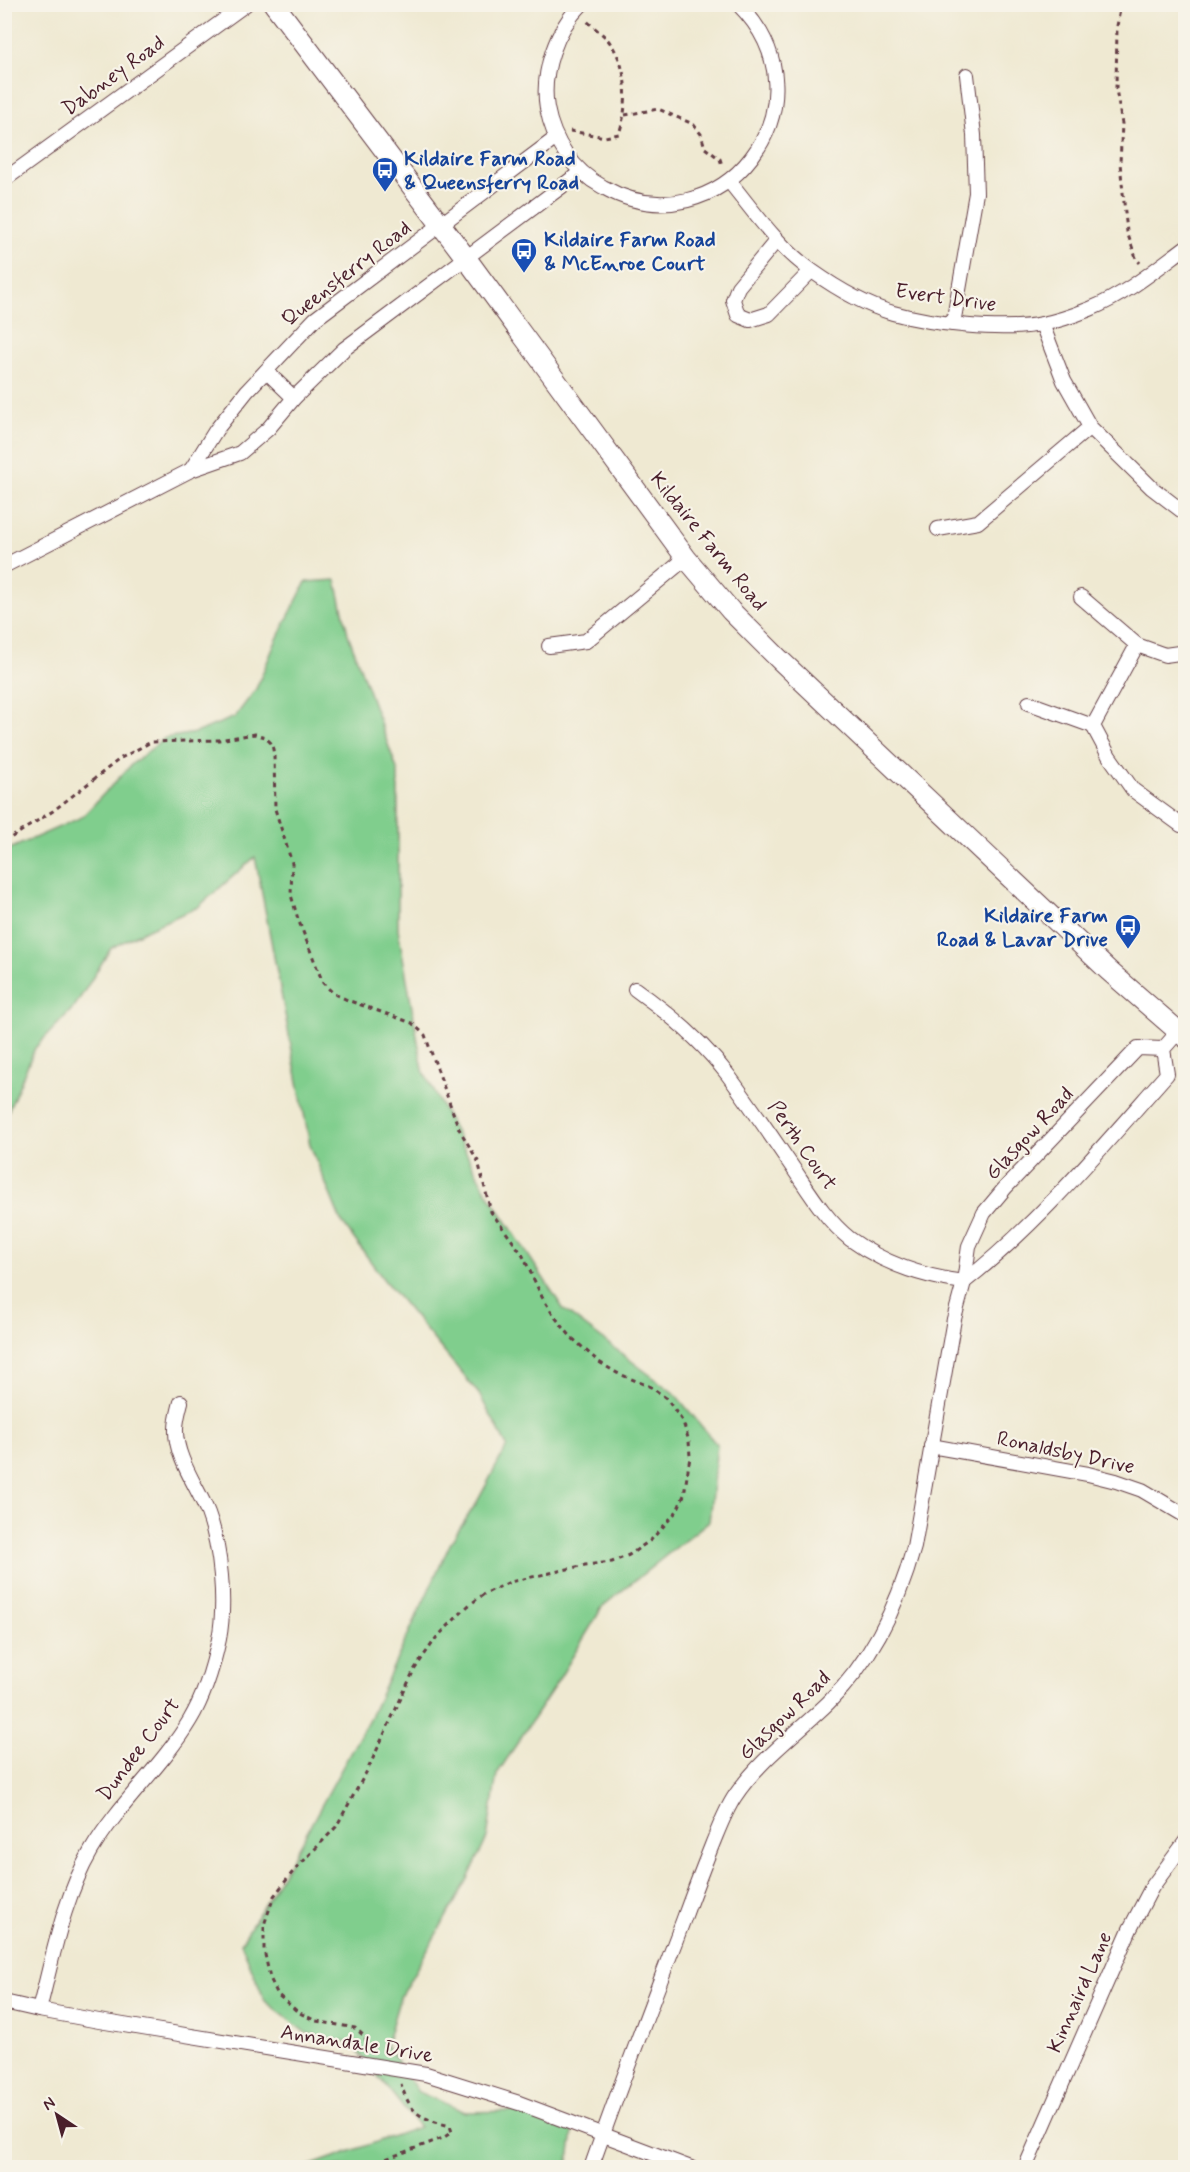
<svg xmlns="http://www.w3.org/2000/svg" width="1190" height="2172" viewBox="0 0 1190 2172" font-family="Mynerve,sans-serif">
  <style>
    .green { fill: #80ce8d; stroke: #65765c; stroke-width: 1.5 }
    .lines { fill: none; stroke-linecap: round; stroke-linejoin: round }
    .minor-casing { stroke: #633d44; stroke-width: 16 }
    .secondary-casing { stroke: #633d44; stroke-width: 22 }
    .path { stroke: #633d44; stroke-width: 3; stroke-dasharray: 4.5 4.5; stroke-linecap: butt }
    .minor { stroke: #fff; stroke-width: 14 }
    .secondary { stroke: #fff; stroke-width: 20 }
    .labels { text-anchor: middle; stroke-width: 4.5; stroke-linejoin: round; paint-order: stroke }
    .street-label { font-size: 21px; fill: #4a1f2b; stroke: #f7f3e8 }
    .transit-label { font-size: 21px; font-weight: bold; fill: #164399; stroke: #f7f3e8; text-anchor: start }
  </style>
  <rect width="100%" height="100%" fill="#f7f3e8"/>
  <filter id="ink" filterUnits="userSpaceOnUse"><feTurbulence type="fractalNoise" baseFrequency=".0167" numOctaves="2"/><feDisplacementMap in="SourceGraphic" scale="12" xChannelSelector="R" yChannelSelector="G"/><feConvolveMatrix kernelMatrix="1 2 1 2 8 2 1 2 1" color-interpolation-filters="sRGB"/></filter>
  <filter id="wash" filterUnits="userSpaceOnUse"><feTurbulence type="fractalNoise" baseFrequency=".008" numOctaves="4" result="noise"/><feDisplacementMap in="SourceGraphic" scale="24" xChannelSelector="R" yChannelSelector="G"/><feGaussianBlur stdDeviation="1.35" result="paint"/><feColorMatrix in="noise" values="0 0 0 0 0 0 0 0 0 0 0 0 0 0 0 0 0 1.4 0 .05"/><feComposite in="paint" operator="in"/></filter>
  <g filter="url(#wash)">
    <rect width="100%" height="100%" fill="#efe9d2"/>
    <polygon class="green" points="336,580 348,634 398,772 398,929 423,1070 484,1187 564,1310 675,1394 717,1445 709,1521 603,1606 559,1679 497,1774 487,1838 467,1881 400,1997 386,2045 418,2092 465,2112 519,2111 573,2132 568,2167 306,2167 419,2127 352,2044 306,2033 265,2001 241,1943 298,1848 371,1715 451,1542 477,1502 507,1446 479,1394 384,1280 341,1221 310,1145 255,857 198,907 148,929 111,948 75,1006 35,1048 5,1119 5,851 82,817 132,764 165,738 195,733 235,717 256,689 276,641 306,582"/>
  </g>
  <g filter="url(#ink)">
    <g class="lines">
      <g class="minor-casing">
        <g id="minor">
          <path d="M582 4C556 29 541 73 547 108 553 141 573 171 603 187 719 253 838 103 738 4"/>
          <polyline points="4,180 246,4"/>
          <path d="M729 181C755 213 778 247 812 271 836 288 865 305 893 313 932 324 1002 332 1042 324 1058 321 1075 315 1090 309 1125 295 1155 270 1186 247"/>
          <polyline points="776,241 738,287 733,300 738,315 750,320 769,314 811,271"/>
          <polyline points="953,324 976,193 974,135 967,75"/>
          <polyline points="1042,324 1064,381 1090,427 1152,488 1186,514"/>
          <polyline points="266,371 294,398"/>
          <polyline points="191,470 216,430 247,391 315,319 556,138"/>
          <polyline points="938,529 978,522 1090,427"/>
          <polyline points="4,566 191,470 240,453 268,429 294,398 344,349 581,172"/>
          <polyline points="1081,597 1137,645 1165,655 1186,652"/>
          <polyline points="1137,645 1093,726 1109,756 1133,790 1181,825"/>
          <polyline points="549,646 586,641 686,558"/>
          <polyline points="1029,703 1093,726"/>
          <path d="M635 989C670 1014 702 1041 728 1075 751 1106 772 1137 793 1168 810 1193 826 1220 850 1239 883 1263 924 1277 964 1282"/>
          <path d="M964 1282C1040 1222 1103 1146 1167 1074L1163 1049 1186 1023"/>
          <polyline points="931,1446 1088,1474 1116,1481 1142,1490 1186,1516"/>
          <polyline points="4,2002 39,2010 99,2021 426,2074 519,2103 691,2168"/>
          <path d="M39 2010C53 1957 63 1899 91 1851 119 1803 162 1767 190 1720 205 1695 213 1667 219 1639 226 1603 221 1548 208 1513 198 1487 175 1458 176 1429 176 1420 179 1410 181 1402"/>
          <path d="M591 2168C620 2085 652 2003 683 1921 692 1896 702 1870 712 1845 719 1828 725 1811 735 1796 760 1759 796 1734 828 1703 872 1660 898 1606 914 1547L954 1319 964 1282 969 1246 984 1213 1005 1188 1138 1048 1163 1049"/>
          <polyline points="1025,2168 1130,1929 1152,1887 1186,1841"/>
        </g>
      </g>
      <g class="secondary-casing">
        <polyline id="secondary" points="274,4 466,258 686,558 731,611 779,659 1109,971 1186,1038"/>
      </g>
      <g class="path">
        <polyline points="1121,4 1117,26 1116,89 1122,124 1120,163 1127,232 1136,258 1140,263"/>
        <polyline points="625,115 658,109 693,124 701,134 705,148 720,159 722,165"/>
        <path d="M570 131 605 137 619 134C629 103 629 67 608 40 602 33 593 27 587 21"/>
        <polyline points="4,842 53,811 121,758 151,742 219,740 255,734 265,737 272,744 274,755 275,809 292,863 291,895 298,919 323,983 334,994 350,1001 412,1023 425,1035 459,1129 478,1161 491,1212 522,1254 542,1297 554,1316 572,1338 599,1362 617,1373 651,1387 666,1398 683,1422 689,1441 690,1457 684,1495 677,1511 651,1540 629,1555 612,1562 585,1565 510,1582 484,1594 468,1606 436,1638 414,1670 368,1769 336,1827 292,1873 274,1896 264,1925 264,1950 270,1978 278,1995 298,2012 316,2021 355,2028 363,2035 372,2050"/>
        <path d="M361 2168 443 2138 452 2132 450 2126C420 2118 411 2115 401 2084"/>
      </g>
      <use href="#minor" class="minor"/>
      <use href="#secondary" class="secondary"/>
    </g>
  </g>
  <defs>
    <g id="bus-pin" transform="scale(1.35)"><path d="M0 17L-7.5 6A9.5 9.5 0 1 1 7.5 6Z" fill="#1a4fb4" stroke="#f7f3e8"/><path d="M-5-6H5V4H4V6H2V4H-2V6H-4V4H-5ZM-3.5-4V0h7V-4ZM-3.5 1.2v1.5H-2V1.2ZM2 1.2v1.5H3.5V1.2Z" fill="#fff"/></g>
  </defs>
  <g fill-rule="evenodd">
    <use href="#bus-pin" x="385" y="170"/>
    <use href="#bus-pin" x="524" y="251"/>
    <use href="#bus-pin" x="1128" y="927"/>
  </g>
  <g class="labels">
    <g class="street-label">
      <text transform="translate(113 75) rotate(-36)" y="7">Dabney Road</text>
      <text transform="translate(346 273) rotate(-38)" y="7">Queensferry Road</text>
      <text transform="translate(946 297) rotate(8)" y="7">Evert Drive</text>
      <text transform="translate(709 541) rotate(51)" y="7">Kildaire Farm Road</text>
      <text transform="translate(1029 1133) rotate(-47)" y="7">Glasgow Road</text>
      <text transform="translate(803 1145) rotate(55)" y="7">Perth Court</text>
      <text transform="translate(1066 1452) rotate(12)" y="7">Ronaldsby Drive</text>
      <text transform="translate(784 1715) rotate(-44)" y="7">Glasgow Road</text>
      <text transform="translate(138 1749) rotate(-53)" y="7">Dundee Court</text>
      <text transform="translate(1079 1992) rotate(-66)" y="7">Kinnaird Lane</text>
      <text transform="translate(357 2043) rotate(9)" y="7">Annandale Drive</text>
    </g>
    <g class="transit-label">
      <text x="404" y="165">Kildaire Farm Road<tspan x="404" dy="24">&amp; Queensferry Road</tspan></text>
      <text x="544" y="246">Kildaire Farm Road<tspan x="544" dy="24">&amp; McEnroe Court</tspan></text>
      <text x="1108" y="922" text-anchor="end">Kildaire Farm<tspan x="1108" dy="24">Road &amp; Lavar Drive</tspan></text>
    </g>
  </g>
  <rect width="1190" height="2172" fill="none" stroke="#f7f3e8" stroke-width="24"/>
  <g transform="translate(57 2115) rotate(324)" stroke="#f7f3e8" stroke-width="4.5" paint-order="stroke">
  <path d="M0-4.5L10 22L0 15L-10 22Z" fill="#4a1f2b"/>
  <text y="-9" font-size="16" font-weight="bold" text-anchor="middle" fill="#4a1f2b">N</text>
  </g>
</svg>
